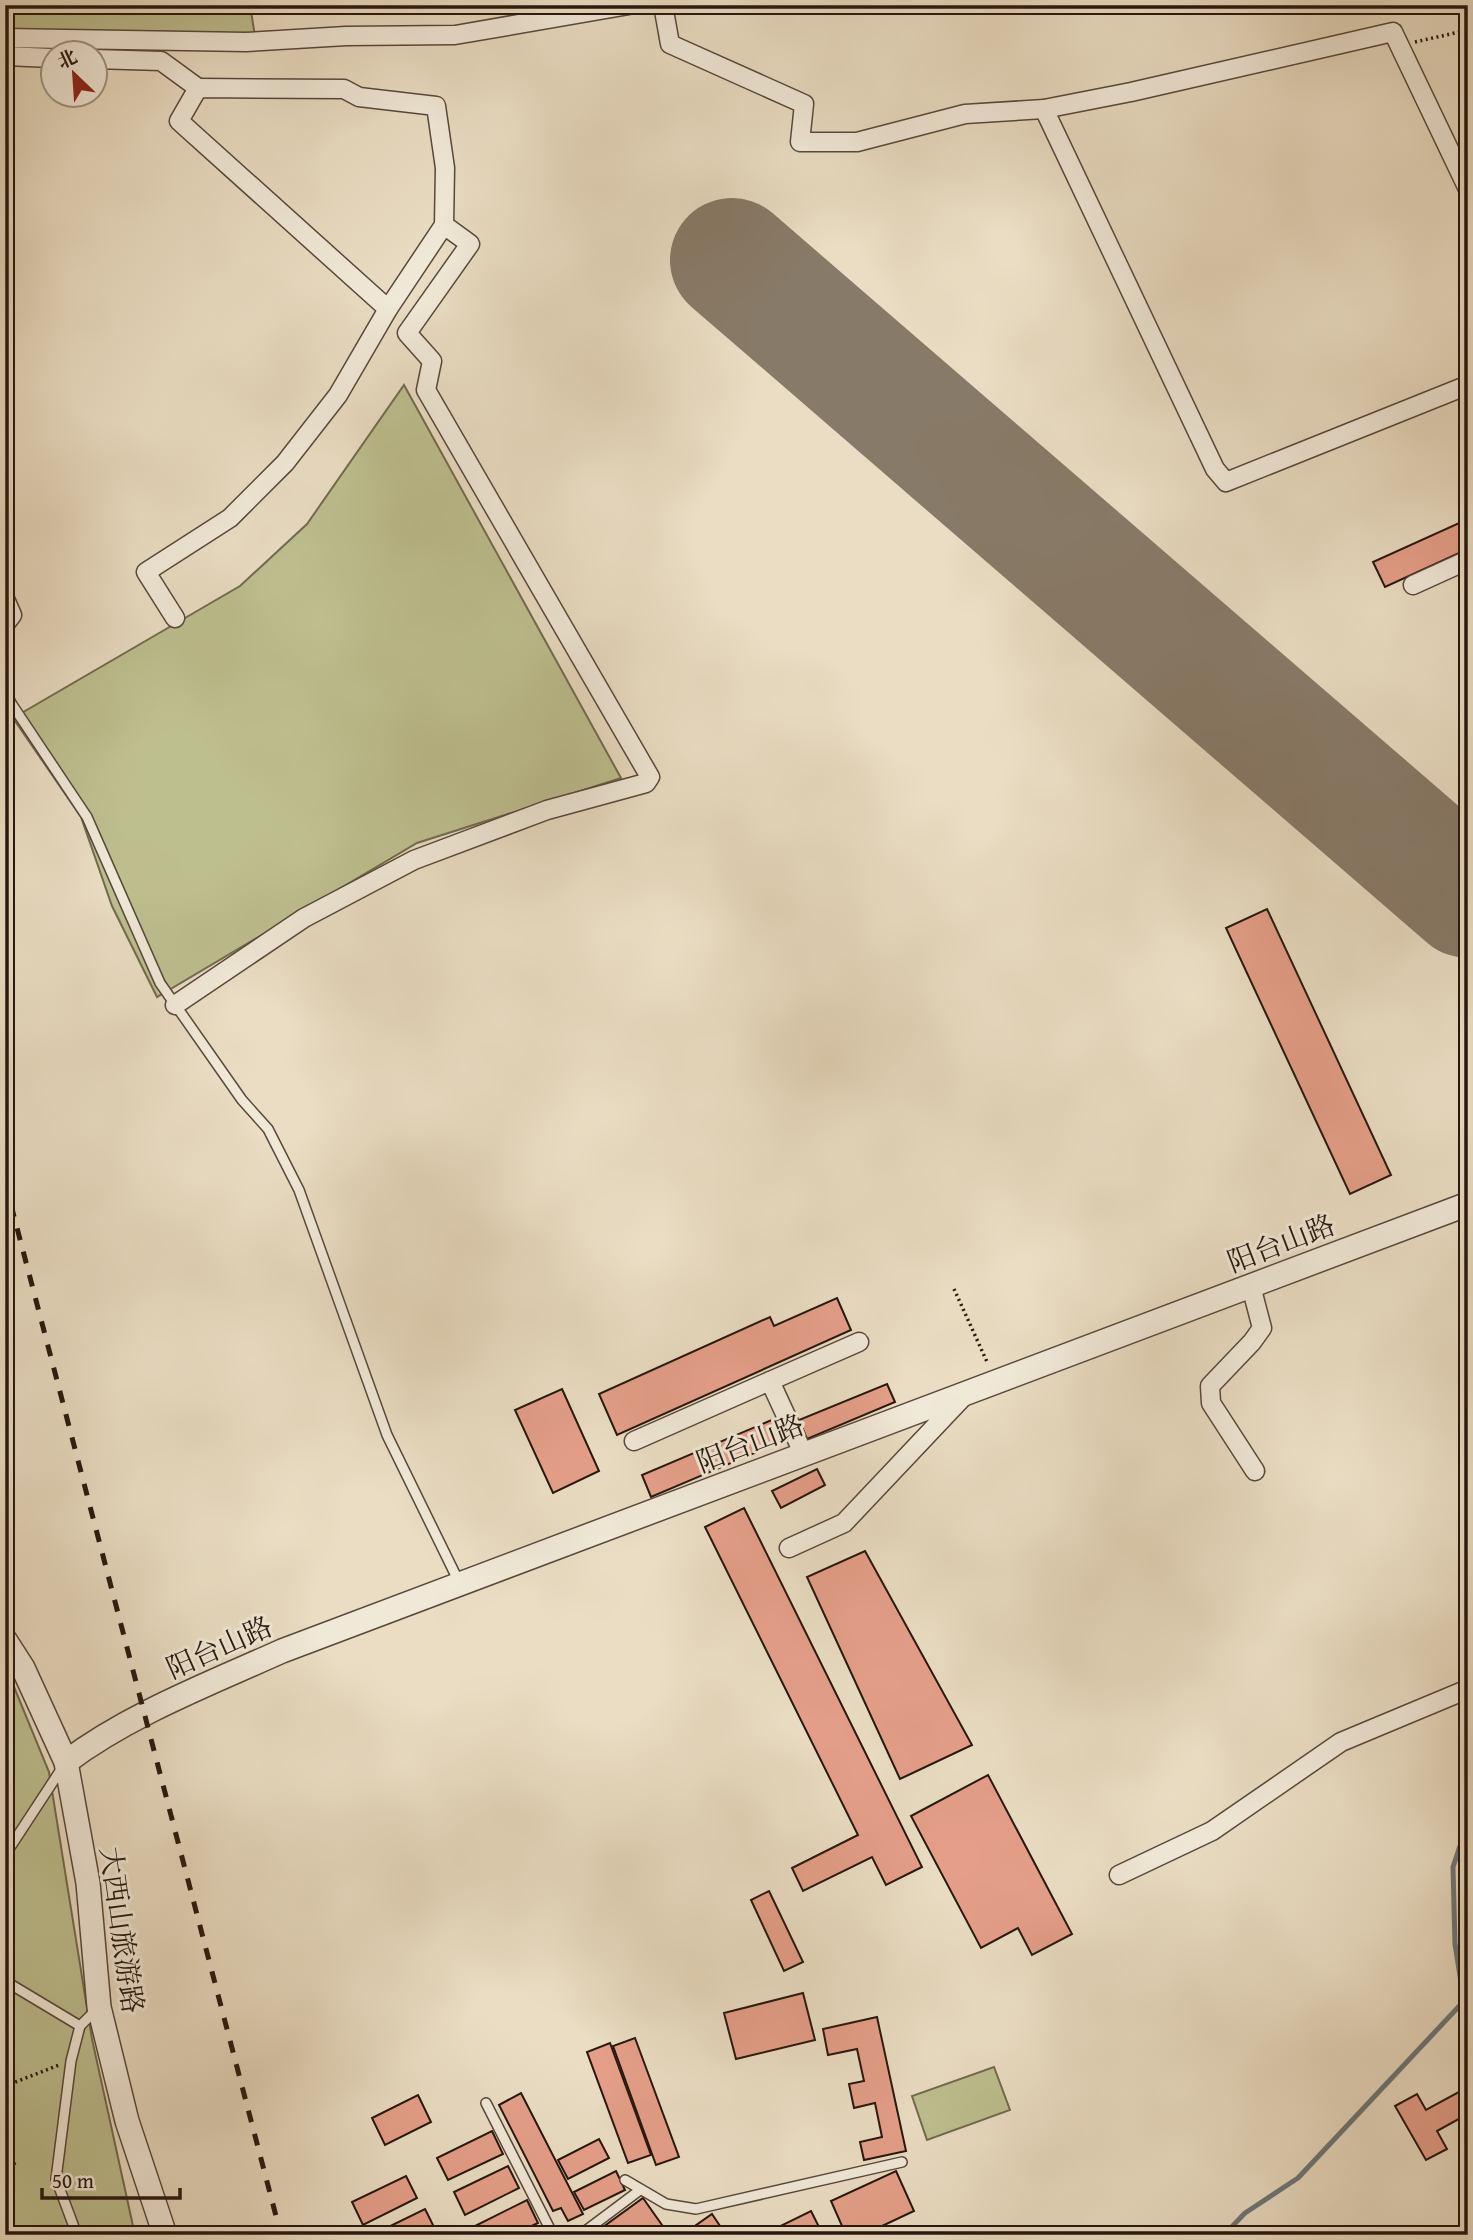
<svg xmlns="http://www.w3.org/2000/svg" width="1473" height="2240" viewBox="0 0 1473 2240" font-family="'Gentium Book Plus','Noto Serif SC',serif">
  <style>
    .green { fill: #bebf8f; stroke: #726b4e; stroke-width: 2 }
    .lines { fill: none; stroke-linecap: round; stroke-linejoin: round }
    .stream { stroke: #6e7878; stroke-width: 5 }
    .runway { stroke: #887a68; stroke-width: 124 }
    .building { fill: #e59f89; stroke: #27170e; stroke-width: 2 }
    .service-casing { stroke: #58483b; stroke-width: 12 }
    .minor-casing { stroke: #58483b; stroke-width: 21 }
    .tertiary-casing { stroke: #58483b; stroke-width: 26 }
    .path { stroke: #27170e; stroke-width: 3.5; stroke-dasharray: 2 3.5; stroke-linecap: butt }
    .service { stroke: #f1e9d8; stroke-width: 9 }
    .minor { stroke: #f1e9d8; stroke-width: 18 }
    .tertiary { stroke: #f1e9d8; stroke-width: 23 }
    .rail { stroke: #27170e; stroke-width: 5; stroke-dasharray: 12 12; stroke-linecap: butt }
    .labels { text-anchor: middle; stroke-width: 6; stroke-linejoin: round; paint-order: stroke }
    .street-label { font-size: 28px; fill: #27170e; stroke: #f1e9d8 }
  </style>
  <rect width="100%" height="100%" fill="#eaddc3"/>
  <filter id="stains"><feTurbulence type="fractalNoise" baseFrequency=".00286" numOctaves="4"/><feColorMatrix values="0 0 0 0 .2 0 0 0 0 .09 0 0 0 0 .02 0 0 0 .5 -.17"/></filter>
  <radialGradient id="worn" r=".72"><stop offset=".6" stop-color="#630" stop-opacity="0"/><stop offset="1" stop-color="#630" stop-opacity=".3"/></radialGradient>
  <g class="green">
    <polygon points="5,5 250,5 255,36 5,33"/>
    <polygon points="404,385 621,778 417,843 157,997 112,906 81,817 13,718 240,586 307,524"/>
    <polygon points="5,1665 49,1772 92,2039 135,2235 5,2235"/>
    <polygon points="994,2067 1010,2110 927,2140 912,2096"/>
  </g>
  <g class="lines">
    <polyline class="stream" points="1224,2235 1245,2213 1298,2178 1464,2001 1455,1944 1453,1867 1460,1846 1468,1836"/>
    <polyline class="runway" points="732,260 1468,896"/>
  </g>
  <g class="building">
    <polygon points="1468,519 1468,549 1385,587 1373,562"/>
    <polygon points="1267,909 1391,1175 1350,1194 1226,928"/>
    <polygon points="837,1298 851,1330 617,1435 599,1394 770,1317 774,1326"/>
    <polygon points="887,1384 895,1402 807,1439 799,1420"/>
    <polygon points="562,1389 599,1471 553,1493 515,1410"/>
    <polygon points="781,1416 790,1438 651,1497 642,1475"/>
    <polygon points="817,1469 825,1485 781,1508 772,1491"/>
    <polygon points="744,1508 922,1867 886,1885 872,1857 803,1891 792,1868 858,1835 705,1527"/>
    <polygon points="865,1551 972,1745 900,1779 807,1577"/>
    <polygon points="988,1775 1072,1934 1032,1955 1018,1928 981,1948 911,1816"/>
    <polygon points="769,1891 803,1962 784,1971 751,1900"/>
    <polygon points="803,1993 815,2040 736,2059 724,2013"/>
    <polygon points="877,2017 906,2151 864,2160 860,2142 882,2137 875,2103 854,2108 849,2084 864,2081 857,2049 828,2055 823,2029"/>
    <polygon points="635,2038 679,2157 656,2165 613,2046"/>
    <polygon points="610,2043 651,2155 628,2163 587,2052"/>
    <polygon points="1468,2087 1468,2114 1437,2131 1447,2149 1426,2160 1395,2106 1417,2094 1426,2110"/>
    <polygon points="521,2093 583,2214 568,2221 561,2208 553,2211 499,2105"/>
    <polygon points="418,2095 431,2122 385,2145 372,2118"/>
    <polygon points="492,2131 503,2154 448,2180 437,2158"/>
    <polygon points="599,2139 609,2158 568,2179 558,2160"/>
    <polygon points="5,2141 15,2164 5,2168"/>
    <polygon points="508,2166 519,2188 465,2215 454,2192"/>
    <polygon points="616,2171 625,2190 584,2210 574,2192"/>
    <polygon points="896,2171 914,2211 863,2235 846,2235 831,2201"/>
    <polygon points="406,2176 417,2198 363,2225 352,2202"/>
    <polygon points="643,2198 669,2235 592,2235"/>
    <polygon points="527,2200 538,2223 513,2235 477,2235 473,2227"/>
    <polygon points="425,2209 436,2231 429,2235 372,2235"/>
    <polygon points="811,2211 820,2229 809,2235 762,2235"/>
    <polygon points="712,2214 724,2232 719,2235 682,2235"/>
  </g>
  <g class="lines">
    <g class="service-casing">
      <g id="service">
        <polyline points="5,690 11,703 87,817 160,983 242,1100 268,1129 299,1190 387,1435 459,1582"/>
        <polyline points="5,1855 62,1768"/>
        <polyline points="5,1981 80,2026"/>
        <polyline points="486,2103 553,2235"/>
        <polyline points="625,2180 666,2204 696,2209 902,2162"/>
        <polyline points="77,2235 56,2179 71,2061 80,2026 98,2008"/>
        <polyline points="580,2235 640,2190"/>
      </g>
    </g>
    <g class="minor-casing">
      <g id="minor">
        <polyline points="663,5 670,44 804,104 800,142 857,142 965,114 1044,109 1131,92 1393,32 1468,189"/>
        <polyline points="5,38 246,42 346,36 455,35 629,5"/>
        <polyline points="5,56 52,58"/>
        <polyline points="94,59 161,61 198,88"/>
        <polyline points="1044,109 1215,469 1226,482 1468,385"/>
        <polyline points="1413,585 1468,560"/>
        <polyline points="5,599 12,615 5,624"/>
        <polyline points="175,618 146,572 230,518 285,463 338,395 388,309"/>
        <polyline points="175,1005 304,918 414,860 547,810 646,783 650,777 426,390 432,361 407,333 470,244 444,225 445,168 436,106 359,97 344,89 198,88 179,121 388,309 444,225"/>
        <polyline points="1251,1286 1262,1328 1252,1342 1210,1386 1211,1403 1255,1471"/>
        <polyline points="770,1381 859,1342"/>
        <polyline points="634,1441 770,1381 804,1455"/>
        <polyline points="789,1548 844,1523 964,1396"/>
        <polyline points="1119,1875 1212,1831 1341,1742 1468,1689"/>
      </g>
    </g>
    <g class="tertiary-casing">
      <g id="tertiary">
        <polyline points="5,1640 23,1668 66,1762 88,1883 99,2007 127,2121 165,2235"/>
        <path d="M66 1762C130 1714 209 1684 282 1651L1468 1204"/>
      </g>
    </g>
    <g class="path">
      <polyline points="1415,42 1468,30"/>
      <polyline points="954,1289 988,1364"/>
      <polyline points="5,2086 59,2065"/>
    </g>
    <use href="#service" class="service"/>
    <use href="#minor" class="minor"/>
    <use href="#tertiary" class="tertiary"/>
    <polyline class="rail" points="5,1182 281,2235"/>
  </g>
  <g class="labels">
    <g class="street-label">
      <text transform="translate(1281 1243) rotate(-21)" y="10">阳台山路</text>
      <text transform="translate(750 1443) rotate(-21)" y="10">阳台山路</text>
      <text transform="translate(219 1647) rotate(-24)" y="10">阳台山路</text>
      <text transform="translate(122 1930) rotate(82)" y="10">大西山旅游路</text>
    </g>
  </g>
  <rect width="1473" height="2240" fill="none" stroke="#eaddc3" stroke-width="28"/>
  <rect x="7" y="7" width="1459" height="2226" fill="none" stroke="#27170e" stroke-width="3.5"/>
  <rect x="14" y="14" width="1445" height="2212" fill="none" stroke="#27170e" stroke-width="2"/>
  <g transform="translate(74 74) rotate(335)"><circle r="33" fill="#f1e9d8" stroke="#a09587" stroke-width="2"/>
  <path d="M0-5L12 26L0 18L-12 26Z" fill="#8f2418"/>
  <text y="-10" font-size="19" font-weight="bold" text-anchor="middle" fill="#27170e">北</text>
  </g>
  <path d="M42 2188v10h138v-10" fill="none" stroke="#27170e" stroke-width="3.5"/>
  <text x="52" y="2188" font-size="21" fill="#27170e" stroke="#f1e9d8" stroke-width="5" paint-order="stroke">50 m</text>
  <rect width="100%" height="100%" filter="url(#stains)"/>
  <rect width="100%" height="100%" fill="url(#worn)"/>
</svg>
